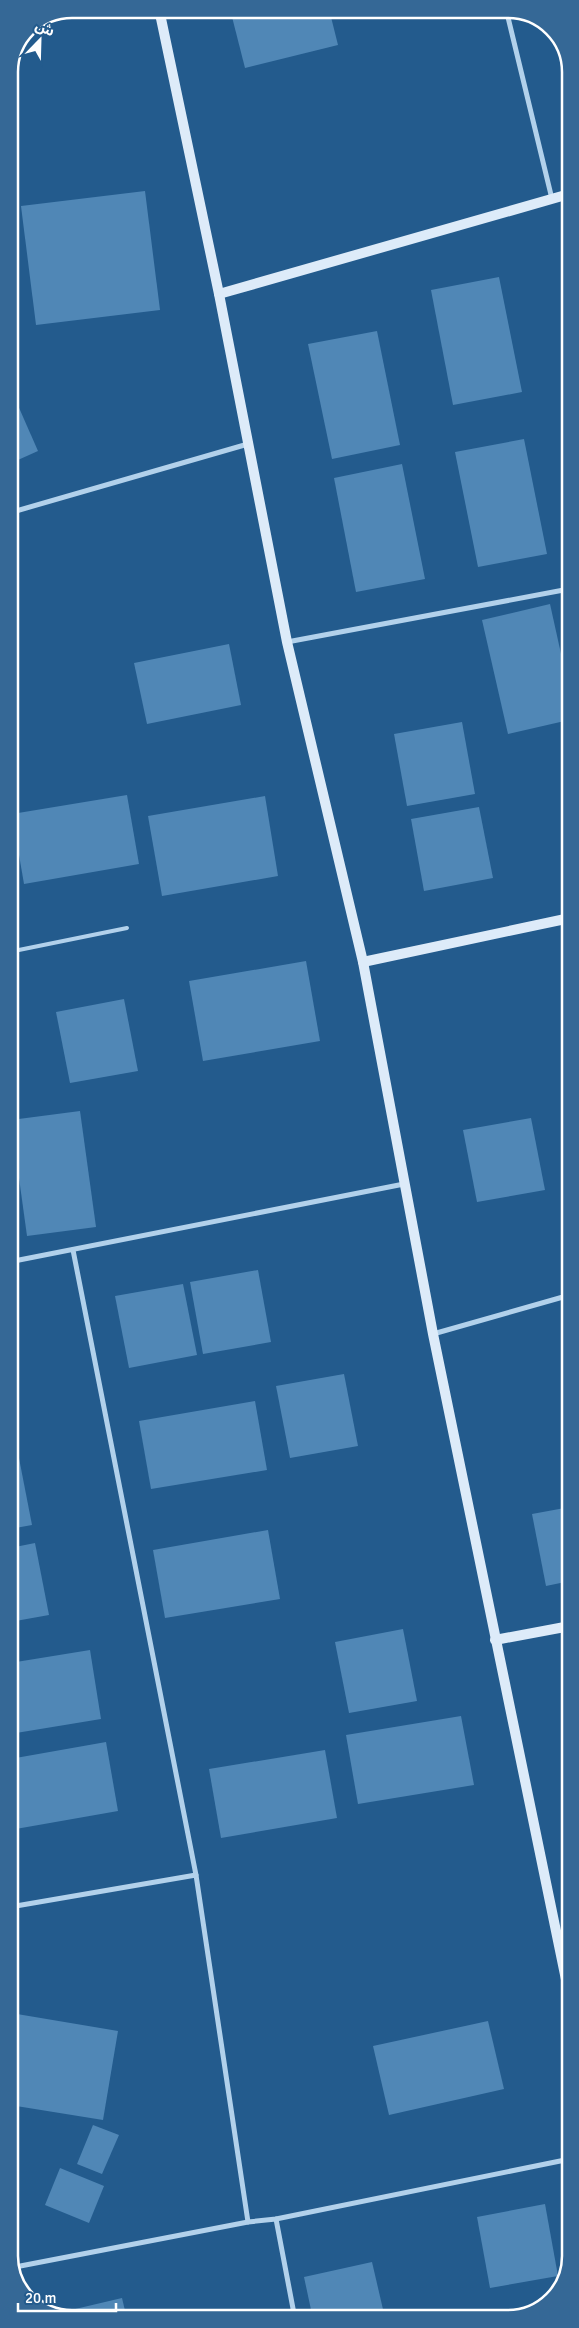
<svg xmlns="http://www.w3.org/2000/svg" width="579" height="2328" viewBox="0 0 579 2328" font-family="Signika,'Noto Sans Arabic',sans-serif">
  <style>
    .building { fill: #5087b6 }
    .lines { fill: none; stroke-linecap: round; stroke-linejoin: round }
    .lane { stroke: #b2d1eb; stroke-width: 4 }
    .street { stroke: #b2d1eb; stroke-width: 5 }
    .secondary { stroke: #ddebf9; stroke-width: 10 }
    .rim { fill: none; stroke: #fff; stroke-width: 2.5 }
  </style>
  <rect width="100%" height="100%" fill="#235b8d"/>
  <g class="building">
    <polygon points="230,9 329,9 338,45 245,68"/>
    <polygon points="145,191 160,310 36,325 21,206"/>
    <polygon points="499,277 522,392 453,405 431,290"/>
    <polygon points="377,331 400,445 332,459 308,344"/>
    <polygon points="9,385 38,451 9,464"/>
    <polygon points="524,439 547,554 478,567 455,452"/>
    <polygon points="402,464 425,579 356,592 334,478"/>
    <polygon points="550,604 569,690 569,720 508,734 482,620"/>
    <polygon points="569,604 569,627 564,606"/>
    <polygon points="229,644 241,705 147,724 134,663"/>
    <polygon points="462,722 475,794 407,806 394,734"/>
    <polygon points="127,795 139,864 24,884 12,814"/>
    <polygon points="265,796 278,876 162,896 148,816"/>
    <polygon points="479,807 493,878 424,891 411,819"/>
    <polygon points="306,961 320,1041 203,1061 189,981"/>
    <polygon points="124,999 138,1071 70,1083 56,1012"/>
    <polygon points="80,1111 96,1227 27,1236 11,1120"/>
    <polygon points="531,1118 545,1190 477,1202 463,1130"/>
    <polygon points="258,1270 271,1342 203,1354 190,1282"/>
    <polygon points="183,1284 197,1355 129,1368 115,1296"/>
    <polygon points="9,1345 19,1389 9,1391"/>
    <polygon points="344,1374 358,1446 290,1458 276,1386"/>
    <polygon points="255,1401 267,1470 151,1489 139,1421"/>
    <polygon points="18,1453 32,1525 10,1529 9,1455"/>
    <polygon points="570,1507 570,1581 546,1586 532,1514"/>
    <polygon points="268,1530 280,1599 165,1618 153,1550"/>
    <polygon points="35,1543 49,1615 10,1622 10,1548"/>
    <polygon points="403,1629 417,1701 349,1713 335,1642"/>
    <polygon points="90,1650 101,1719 10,1734 10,1663"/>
    <polygon points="461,1716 474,1785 358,1804 346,1735"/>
    <polygon points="106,1742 118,1811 10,1830 10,1759"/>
    <polygon points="325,1750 337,1818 221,1838 209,1769"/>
    <polygon points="17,2014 118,2031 103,2120 10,2105 10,2054"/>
    <polygon points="488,2021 504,2089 389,2115 373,2046"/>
    <polygon points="93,2125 119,2135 102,2174 77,2164"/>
    <polygon points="60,2168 104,2186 89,2223 45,2205"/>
    <polygon points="545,2204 558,2276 490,2288 477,2217"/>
    <polygon points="372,2262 385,2318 313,2319 304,2277"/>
    <polygon points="122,2298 127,2319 67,2319 54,2314"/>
  </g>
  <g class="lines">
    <polyline class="lane" points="9,952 127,928"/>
    <g class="street">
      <polyline points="506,9 552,199"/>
      <polyline points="9,513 248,444"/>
      <polyline points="287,642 569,589"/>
      <polyline points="73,1250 196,1875 248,2222"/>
      <polyline points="9,1262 404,1184"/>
      <polyline points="433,1334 570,1295"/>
      <polyline points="10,1907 196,1875"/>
      <polyline points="276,2219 295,2319"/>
      <polyline points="10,2268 248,2222 276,2219 570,2159"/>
    </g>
    <g class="secondary">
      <polyline points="159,9 219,294 287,642 363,962 433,1334 570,1999"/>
      <polyline points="219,294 569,194"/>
      <polyline points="363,962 570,918"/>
      <polyline points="495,1640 570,1626"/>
    </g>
  </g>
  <path d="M0 0H579V2328H0ZM72 18H508A54 54 0 0 1 562 72V2256A54 54 0 0 1 508 2310H72A54 54 0 0 1 18 2256V72A54 54 0 0 1 72 18Z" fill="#356896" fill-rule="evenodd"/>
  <path class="rim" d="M72 18H508A54 54 0 0 1 562 72V2256A54 54 0 0 1 508 2310H72A54 54 0 0 1 18 2256V72A54 54 0 0 1 72 18Z"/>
  <g transform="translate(40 40) rotate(23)" stroke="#235b8d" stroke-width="4" paint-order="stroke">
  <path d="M0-4L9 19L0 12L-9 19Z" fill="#ffffff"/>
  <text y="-8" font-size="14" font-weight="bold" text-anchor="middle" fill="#ffffff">ش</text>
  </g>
  <path d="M18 2303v8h98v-8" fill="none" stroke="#ffffff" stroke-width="2.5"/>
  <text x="25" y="2303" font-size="15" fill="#ffffff" stroke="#235b8d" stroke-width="4" paint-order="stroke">20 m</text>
</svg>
